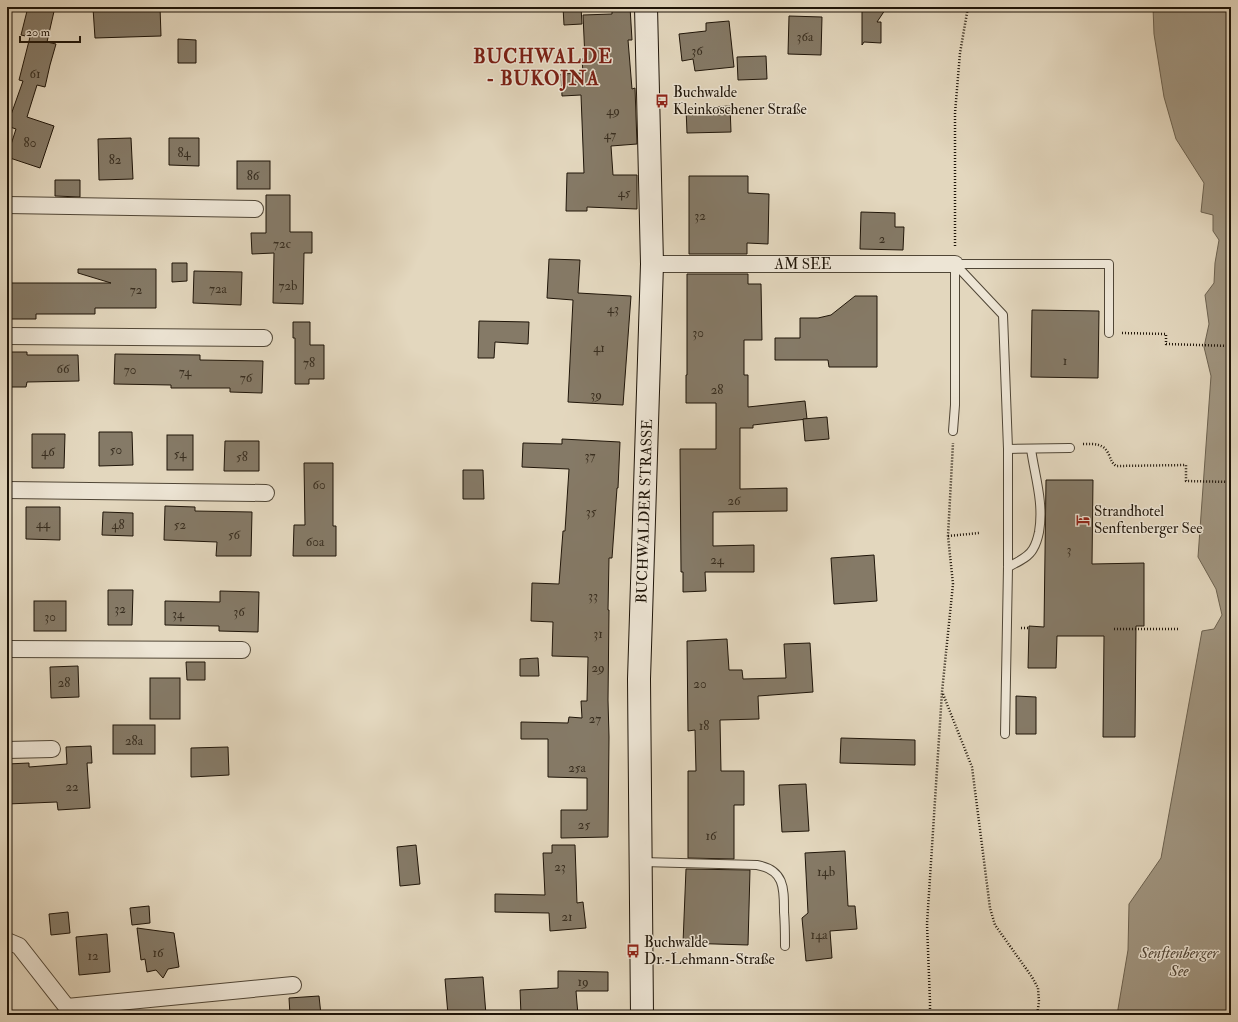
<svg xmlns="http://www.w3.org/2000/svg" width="1238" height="1022" viewBox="0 0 1238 1022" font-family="'IM FELL Double Pica',serif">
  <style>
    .water { fill: #a09580; stroke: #6c6250 }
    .building { fill: #857a67; stroke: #1f1509 }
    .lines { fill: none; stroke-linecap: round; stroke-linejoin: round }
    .lane-casing { stroke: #504636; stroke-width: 10 }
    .street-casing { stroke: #504636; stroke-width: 18 }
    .secondary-casing { stroke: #1f1509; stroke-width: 24 }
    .path { stroke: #1f1509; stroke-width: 2.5; stroke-dasharray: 1 2; stroke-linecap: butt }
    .lane { stroke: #ede5d5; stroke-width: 8 }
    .street { stroke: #ede5d5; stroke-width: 16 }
    .secondary { stroke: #ede5d5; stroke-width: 22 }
    .labels { text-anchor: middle; stroke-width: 3; stroke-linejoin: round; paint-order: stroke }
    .number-label { font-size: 13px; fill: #382e20 }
    .poi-label { font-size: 15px; fill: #1f1509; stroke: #ede5d5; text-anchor: start }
    .street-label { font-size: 15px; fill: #1f1509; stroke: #ede5d5 }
    .water-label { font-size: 16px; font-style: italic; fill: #534839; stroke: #ede5d5 }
    .district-label { font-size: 19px; font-weight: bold; letter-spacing: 1px; fill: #7a1f14; stroke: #ede5d5 }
  </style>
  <rect width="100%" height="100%" fill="#e3d7be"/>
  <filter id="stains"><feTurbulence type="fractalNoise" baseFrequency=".005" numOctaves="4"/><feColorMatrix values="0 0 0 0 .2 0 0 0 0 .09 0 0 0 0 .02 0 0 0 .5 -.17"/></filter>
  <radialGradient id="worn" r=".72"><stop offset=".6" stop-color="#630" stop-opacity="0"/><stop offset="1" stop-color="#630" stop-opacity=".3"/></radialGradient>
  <polygon class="water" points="1153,7 1231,7 1231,1015 1117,1015 1128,950 1129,904 1161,858 1202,631 1214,629 1222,615 1216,589 1198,557 1211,376 1204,347 1209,324 1205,295 1214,283 1215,263 1219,240 1213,231 1213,215 1201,212 1204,183 1176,139 1164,97 1154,34"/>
  <g class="building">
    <polygon points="28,7 55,7 47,42 56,44 50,65 45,87 37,85 27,117 54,126 40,168 7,157 16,129 7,126 23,81 19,80 30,37 21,35"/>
    <polygon points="117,7 160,7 161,36 95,38 93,8"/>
    <polygon points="563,7 581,7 582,24 564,25"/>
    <polygon points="612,7 630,7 632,40 628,40 632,89 635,88 637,144 611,146 613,175 637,175 637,209 587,207 587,211 566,211 567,173 584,173 581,95 562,96 561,74 583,73 582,59 585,59 583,15 612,14"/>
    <polygon points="862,7 887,7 877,22 881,22 881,43 864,42 862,45"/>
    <polygon points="789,16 822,17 821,55 788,54"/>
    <polygon points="729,21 734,67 695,71 693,59 682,61 679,34 706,31 706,23"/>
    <polygon points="178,39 196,40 196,63 178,63"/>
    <polygon points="766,56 767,79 738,80 737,57"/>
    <polygon points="730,106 731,132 687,133 686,108"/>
    <polygon points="131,138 133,179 99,180 98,139"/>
    <polygon points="169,138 199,138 199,166 169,165"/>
    <rect x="237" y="161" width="33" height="28"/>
    <polygon points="689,176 748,176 748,193 769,194 768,244 747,243 747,254 689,254"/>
    <polygon points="55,180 80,180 80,197 55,196"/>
    <polygon points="266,195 290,195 290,232 312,232 312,253 304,253 303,304 273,303 274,253 252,254 251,233 266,233"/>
    <polygon points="861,212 895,213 895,227 904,227 903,250 860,249"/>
    <polygon points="549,259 580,260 578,293 631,296 623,405 568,402 573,300 547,298"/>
    <polygon points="172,263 187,263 187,281 172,282"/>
    <polygon points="78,269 156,269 156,308 95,308 95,314 36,314 36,319 7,319 7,283 111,283 78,273"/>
    <polygon points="194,271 242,272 241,305 193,303"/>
    <polygon points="687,274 748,274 748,284 761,284 762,340 744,340 744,375 748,375 748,407 805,401 807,419 753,425 753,428 740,428 740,489 787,488 787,511 713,512 713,546 754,545 754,572 705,572 706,591 683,592 683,572 681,572 680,449 716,449 716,403 686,403 686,375 687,375"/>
    <polygon points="855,296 877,296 877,367 829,367 828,360 775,360 775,338 800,338 800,318 818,318 831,315"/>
    <polygon points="1032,310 1099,311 1098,378 1031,377"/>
    <polygon points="479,321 529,322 528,344 495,342 494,358 478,358"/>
    <polygon points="293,322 310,322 310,345 324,345 324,379 309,379 309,384 295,384 295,338 293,338"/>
    <polygon points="7,352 27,352 27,355 78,355 79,381 27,382 26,387 7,387"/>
    <polygon points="115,354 200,355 200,360 263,361 262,393 230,392 230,388 171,388 171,385 114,384"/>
    <polygon points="827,417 829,439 805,441 803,419"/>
    <polygon points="99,432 132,432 133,465 99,466"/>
    <polygon points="32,434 65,434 64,468 32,468"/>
    <rect x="167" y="435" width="26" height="35"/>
    <polygon points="562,439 620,442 618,488 617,488 612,558 609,558 608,610 609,610 608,700 609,737 608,837 561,838 561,810 587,810 587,778 548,777 548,739 521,739 521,722 568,723 569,717 582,718 581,701 587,701 588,657 552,656 553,622 531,621 532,583 559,584 563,531 565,531 569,469 522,467 523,443 562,444"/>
    <polygon points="225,441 259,441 259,471 224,471"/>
    <polygon points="304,463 333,463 333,526 336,526 336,556 293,556 294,525 305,525"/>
    <polygon points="463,470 483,470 484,499 463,499"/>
    <polygon points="1046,480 1093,480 1092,564 1144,563 1144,626 1136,626 1135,737 1103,737 1104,636 1057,636 1056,668 1028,668 1029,626 1044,627"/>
    <polygon points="165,506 195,507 195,511 252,512 251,556 216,556 217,542 164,540"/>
    <polygon points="26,507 60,507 60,540 26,539"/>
    <polygon points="103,512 133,513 133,536 102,535"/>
    <polygon points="874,555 877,601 834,604 831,558"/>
    <polygon points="108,590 133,590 132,625 108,625"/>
    <polygon points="220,591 259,592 258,632 219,631 219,626 165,625 165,601 220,602"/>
    <rect x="34" y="601" width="32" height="30"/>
    <polygon points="727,639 729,670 742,670 743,679 786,678 784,644 810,643 813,692 758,696 759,719 720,720 721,771 744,771 744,805 734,805 734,859 688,858 688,771 696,771 695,730 688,731 687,641"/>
    <polygon points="538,658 539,676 520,676 520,659"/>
    <polygon points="186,662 205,662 205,680 187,680"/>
    <polygon points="78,666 79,697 51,698 50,667"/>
    <rect x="150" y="678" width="30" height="41"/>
    <polygon points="1016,696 1036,697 1036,734 1016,734"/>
    <rect x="113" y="725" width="42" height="29"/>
    <polygon points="841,738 915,740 915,765 840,763"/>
    <polygon points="91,746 92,763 87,763 90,808 58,810 57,802 7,804 7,764 29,763 29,767 67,764 66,747"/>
    <polygon points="228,747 229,775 191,777 191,748"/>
    <polygon points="806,784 809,831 782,832 779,785"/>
    <polygon points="416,845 420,884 400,886 397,847"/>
    <polygon points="552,845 575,845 577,903 583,902 586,928 550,931 549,913 495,912 495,894 545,895 543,853 552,853"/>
    <polygon points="845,851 848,906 855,906 857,929 830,931 832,958 806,961 802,918 808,913 805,853"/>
    <polygon points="686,869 750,870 748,945 683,943"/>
    <polygon points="149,906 150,923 132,925 130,908"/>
    <polygon points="68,912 70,933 51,935 49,914"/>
    <polygon points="137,928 174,933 179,967 168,969 163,978 156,970 147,972 145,959 141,960"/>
    <polygon points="107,934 110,972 79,975 76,937"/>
    <polygon points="558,971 608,972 608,991 576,991 578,1015 521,1015 520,990 558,988"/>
    <polygon points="483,977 486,1015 448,1015 445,979"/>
    <polygon points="319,996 321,1015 290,1015 289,998"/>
  </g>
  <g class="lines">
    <g class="lane-casing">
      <g id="lane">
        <polyline points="955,264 1003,315 1008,449 1008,567 1005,734"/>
        <polyline points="955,264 1109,264 1109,333"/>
        <polyline points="953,431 955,405 955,264"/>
        <polyline points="1008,449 1070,448"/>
        <path d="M1008 567C1017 562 1028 558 1033 549 1036 544 1038 537 1039 532 1044 503 1035 477 1031 449"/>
        <path d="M642 862 757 865C785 870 784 889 784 912 785 923 785 935 785 946"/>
      </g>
    </g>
    <g class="street-casing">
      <g id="street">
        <polyline points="7,205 255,209"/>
        <path id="s1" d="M652 264H955"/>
        <polyline points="7,336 264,338"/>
        <polyline points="7,490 266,493"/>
        <polyline points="7,649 242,650"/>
        <polyline points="7,750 52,749"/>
        <polyline points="7,941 19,946 73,1015"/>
        <polyline points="67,1007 293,985"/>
      </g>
    </g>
    <g class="secondary-casing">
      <g id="secondary">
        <path id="s2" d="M642 1015 639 679 652 264 646 7"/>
      </g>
    </g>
    <g class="path">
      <polyline points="955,246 955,113 960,53 968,7"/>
      <polyline points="1122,333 1166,334 1166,344 1231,346"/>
      <path d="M1083 444C1095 444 1104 443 1109 455 1111 460 1112 463 1116 466L1186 465V481L1231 482"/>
      <polyline points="948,536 979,533"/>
      <polyline points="1021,628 1028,628"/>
      <polyline points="1114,629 1180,629"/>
      <polyline points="943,694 972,767 990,908 995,925 1032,977 1038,988 1039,1002 1037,1015"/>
      <polyline points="930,1015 930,1002 927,924 942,692 953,584 948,536 953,443"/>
    </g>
    <use href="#lane" class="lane"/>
    <use href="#street" class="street"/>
    <use href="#secondary" class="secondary"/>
  </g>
  <defs>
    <g id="bus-bare" transform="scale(1.08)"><path d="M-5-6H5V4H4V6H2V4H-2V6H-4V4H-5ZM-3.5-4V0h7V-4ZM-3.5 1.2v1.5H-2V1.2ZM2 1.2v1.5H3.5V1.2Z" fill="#8f2418" stroke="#ede5d5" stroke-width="2.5" paint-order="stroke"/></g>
    <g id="hotel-bare" transform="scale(1.08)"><path d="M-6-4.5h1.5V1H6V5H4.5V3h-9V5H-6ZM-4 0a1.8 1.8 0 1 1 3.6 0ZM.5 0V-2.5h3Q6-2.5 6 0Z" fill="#8f2418" stroke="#ede5d5" stroke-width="2.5" paint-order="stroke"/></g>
  </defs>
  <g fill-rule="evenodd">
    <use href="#bus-bare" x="662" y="101"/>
    <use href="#hotel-bare" x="1083" y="520"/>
    <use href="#bus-bare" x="633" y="951"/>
  </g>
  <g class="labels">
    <g class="number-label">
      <text x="805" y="41">36a</text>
      <text x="697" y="55">36</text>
      <text x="35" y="78">61</text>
      <text x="613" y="115">49</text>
      <text x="610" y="139">47</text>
      <text x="30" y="147">80</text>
      <text x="184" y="157">84</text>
      <text x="115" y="164">82</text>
      <text x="253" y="180">86</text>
      <text x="624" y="197">45</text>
      <text x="700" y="220">32</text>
      <text x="882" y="243">2</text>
      <text x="282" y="248">72c</text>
      <text x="288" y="290">72b</text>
      <text x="218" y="293">72a</text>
      <text x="136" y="294">72</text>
      <text x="613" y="313">43</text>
      <text x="698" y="337">30</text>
      <text x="599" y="352">41</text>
      <text x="1065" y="365">1</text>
      <text x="309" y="367">78</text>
      <text x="63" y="373">66</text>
      <text x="130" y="374">70</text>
      <text x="185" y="376">74</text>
      <text x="246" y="382">76</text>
      <text x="717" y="394">28</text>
      <text x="596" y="399">39</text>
      <text x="116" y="454">50</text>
      <text x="48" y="456">46</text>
      <text x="180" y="458">54</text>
      <text x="590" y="460">37</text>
      <text x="242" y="461">58</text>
      <text x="319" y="489">60</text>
      <text x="734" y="505">26</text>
      <text x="591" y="516">35</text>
      <text x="43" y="528">44</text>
      <text x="118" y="529">48</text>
      <text x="180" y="529">52</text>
      <text x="234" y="539">56</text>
      <text x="315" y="546">60a</text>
      <text x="1069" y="554">3</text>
      <text x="717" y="564">24</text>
      <text x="593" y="600">33</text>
      <text x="120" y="613">32</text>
      <text x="239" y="616">36</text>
      <text x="178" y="618">34</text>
      <text x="50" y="621">30</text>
      <text x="598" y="638">31</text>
      <text x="598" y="672">29</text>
      <text x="64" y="687">28</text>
      <text x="700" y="688">20</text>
      <text x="595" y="723">27</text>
      <text x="704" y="730">18</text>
      <text x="134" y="745">28a</text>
      <text x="577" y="772">25a</text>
      <text x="72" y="791">22</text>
      <text x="584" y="829">25</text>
      <text x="711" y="840">16</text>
      <text x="560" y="871">23</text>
      <text x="826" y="876">14b</text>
      <text x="567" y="921">21</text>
      <text x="819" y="939">14a</text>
      <text x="158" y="957">16</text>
      <text x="93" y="960">12</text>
      <text x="583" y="986">19</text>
    </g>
    <g class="poi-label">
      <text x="673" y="97">Buchwalde<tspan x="673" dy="17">Kleinkoschener Straße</tspan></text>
      <text x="1094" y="516">Strandhotel<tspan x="1094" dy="17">Senftenberger See</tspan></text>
      <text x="644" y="947">Buchwalde<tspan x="644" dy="17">Dr.-Lehmann-Straße</tspan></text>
    </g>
    <g class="street-label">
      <text dy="5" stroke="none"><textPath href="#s1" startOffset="151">AM SEE</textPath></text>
      <text dy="5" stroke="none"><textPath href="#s2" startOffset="504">BUCHWALDER STRASSE</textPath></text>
    </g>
    <g class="water-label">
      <text x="1179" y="958">Senftenberger<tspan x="1179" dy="18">See</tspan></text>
    </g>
    <g class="district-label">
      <text x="543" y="63">BUCHWALDE<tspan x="543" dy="22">- BUKOJNA</tspan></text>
    </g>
  </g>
  <rect width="1238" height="1022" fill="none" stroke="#e3d7be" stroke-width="24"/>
  <rect x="8" y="8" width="1222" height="1006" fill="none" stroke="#1f1509" stroke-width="2"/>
  <rect x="12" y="12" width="1214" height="998" fill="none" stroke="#1f1509"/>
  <path d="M20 36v6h60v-6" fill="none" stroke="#1f1509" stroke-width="2"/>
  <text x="26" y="36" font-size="12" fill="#1f1509" stroke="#ede5d5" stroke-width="3" paint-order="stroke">20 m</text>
  <rect width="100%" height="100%" filter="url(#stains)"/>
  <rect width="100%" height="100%" fill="url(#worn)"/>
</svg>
